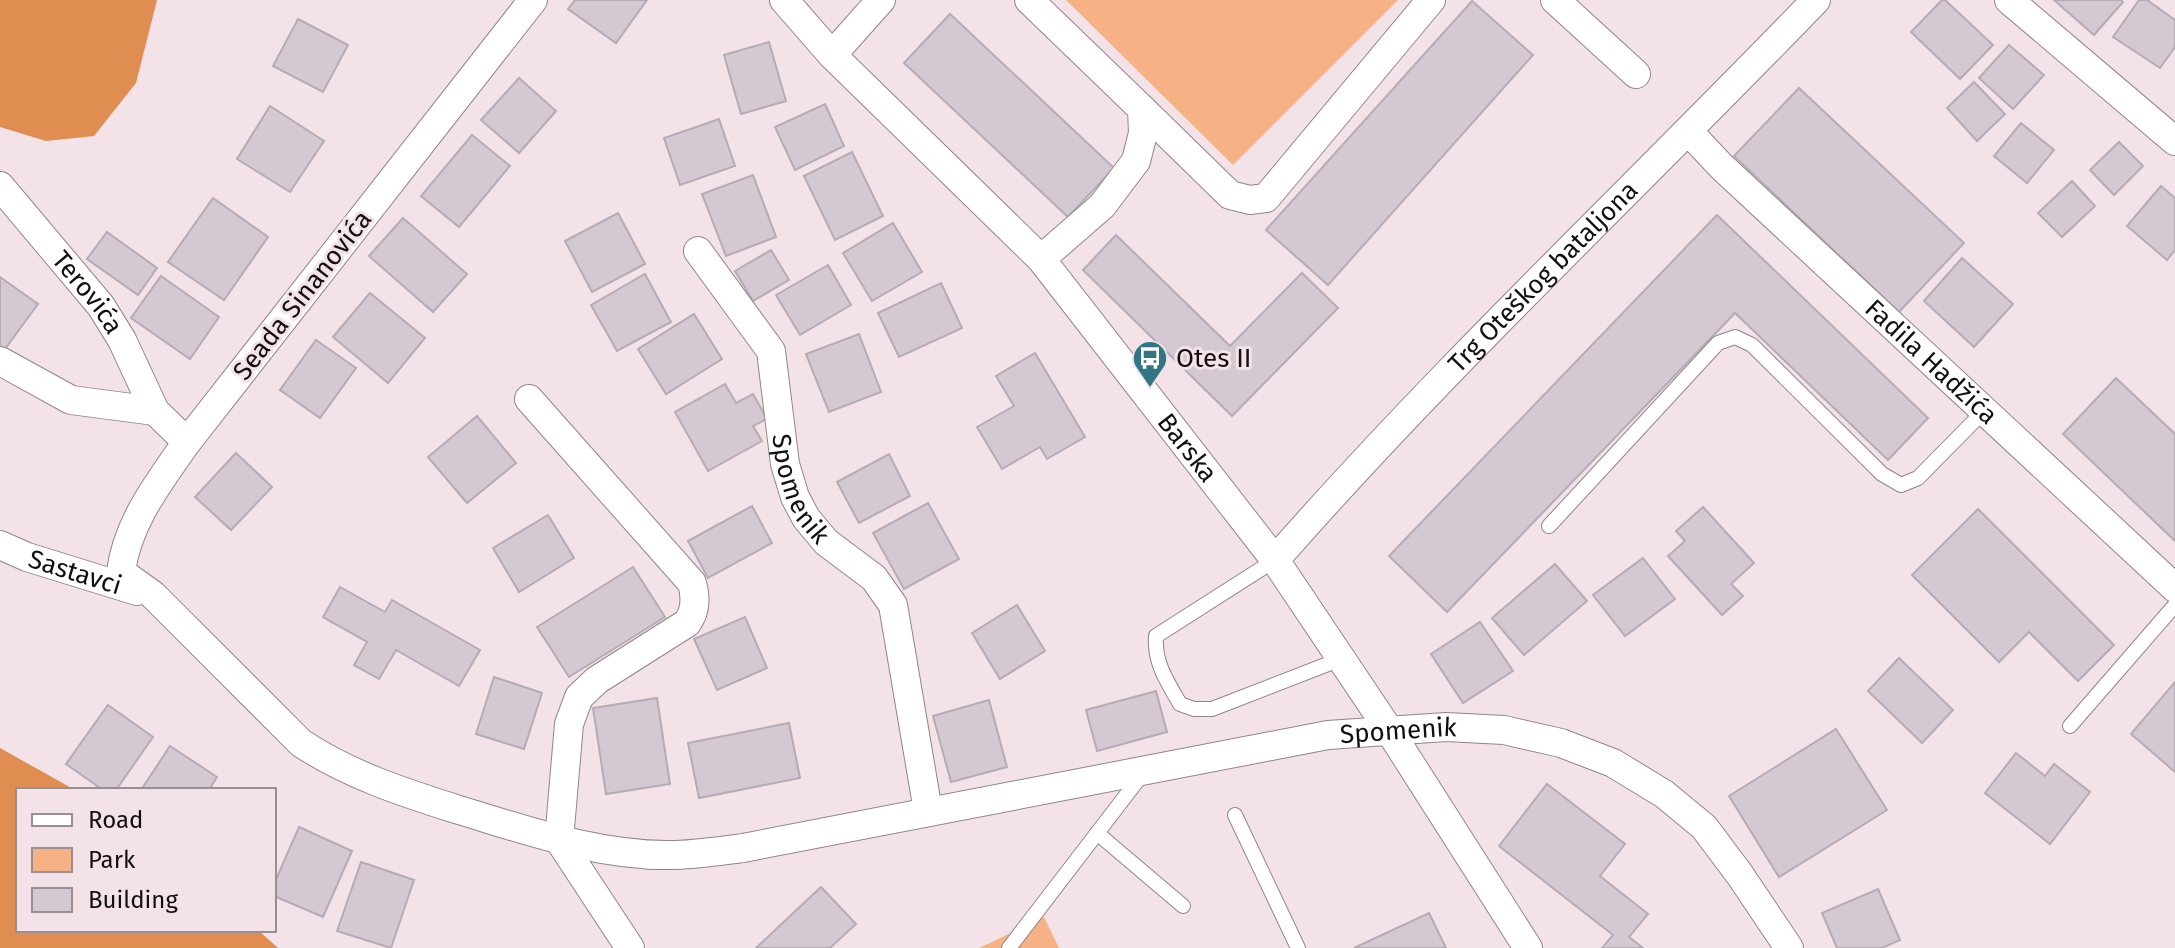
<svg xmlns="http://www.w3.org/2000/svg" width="2175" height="948" viewBox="0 0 2175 948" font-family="'Fira Sans',sans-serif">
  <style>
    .green { fill: #f6b284 }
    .forest { fill: #e08d51 }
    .building { fill: #d4c9d3; stroke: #b6abb4; stroke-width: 2 }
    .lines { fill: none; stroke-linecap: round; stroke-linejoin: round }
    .lane-casing { stroke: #928488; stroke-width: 16 }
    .street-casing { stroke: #928488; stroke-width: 30 }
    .lane { stroke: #fff; stroke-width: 14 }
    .street { stroke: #fff; stroke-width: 28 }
    .labels { text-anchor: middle; stroke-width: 6; stroke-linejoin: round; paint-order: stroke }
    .street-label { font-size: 26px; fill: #130e10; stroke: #f3e3e8 }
    .poi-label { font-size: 26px; fill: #130e10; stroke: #f3e3e8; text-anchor: start }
  </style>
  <rect width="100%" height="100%" fill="#f3e3e8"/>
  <g class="green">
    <polygon points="1066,0 1398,0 1233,165"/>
    <polygon points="1044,917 1059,948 979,948"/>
  </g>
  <g class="forest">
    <polygon points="0,0 157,0 136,83 94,136 46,141 0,127"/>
    <polygon points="0,748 75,790 18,790 18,930 258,930 278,948 0,948"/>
  </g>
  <g class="building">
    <polygon points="575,0 647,0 616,43 568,9"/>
    <polygon points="1942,0 1945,0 1993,45 1960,79 1911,32"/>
    <polygon points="2054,0 2121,0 2123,2 2094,35"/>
    <polygon points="2139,0 2147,0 2175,20 2175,47 2160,68 2113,37"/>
    <polygon points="1472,1 1533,55 1328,285 1266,230"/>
    <polygon points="950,14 1114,168 1068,217 904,63"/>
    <polygon points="298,19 348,45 323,92 273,66"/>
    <polygon points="769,42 786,101 741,114 724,55"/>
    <polygon points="2009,45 2044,75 2013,109 1979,78"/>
    <polygon points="519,78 556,111 519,153 481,120"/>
    <polygon points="1974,82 2005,114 1977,141 1947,108"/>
    <polygon points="1799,88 1964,243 1899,312 1734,156"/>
    <polygon points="825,104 844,146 795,170 775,127"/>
    <polygon points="270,106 324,141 290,192 237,159"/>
    <polygon points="719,119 735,166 680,185 664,138"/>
    <polygon points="2021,123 2054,150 2027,183 1994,156"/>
    <polygon points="472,135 510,166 459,227 421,196"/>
    <polygon points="2119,142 2143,166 2114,195 2090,170"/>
    <polygon points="852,152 883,216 835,240 804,176"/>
    <polygon points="753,175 776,237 726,256 702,194"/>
    <polygon points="2072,181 2095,206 2062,237 2038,213"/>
    <polygon points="2161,186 2175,198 2175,250 2167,260 2127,226"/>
    <polygon points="213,198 268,237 224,300 168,262"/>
    <polygon points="618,213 645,264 592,292 565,241"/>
    <polygon points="1717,215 1928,418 1888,460 1735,313 1447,612 1389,556"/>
    <polygon points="403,218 467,274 433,312 369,256"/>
    <polygon points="893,223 922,272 872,301 843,253"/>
    <polygon points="107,232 157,268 138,295 87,259"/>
    <polygon points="1116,235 1230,346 1302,273 1338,308 1232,416 1083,270"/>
    <polygon points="771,250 789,280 753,301 735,271"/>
    <polygon points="1962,258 2013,304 1974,347 1924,301"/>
    <polygon points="828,265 851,305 800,335 776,295"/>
    <polygon points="645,274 671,322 617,351 591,305"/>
    <polygon points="161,276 219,317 190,359 131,318"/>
    <polygon points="0,277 38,304 2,353 0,351"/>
    <polygon points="941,283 962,328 899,357 878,313"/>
    <polygon points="370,293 425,338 388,383 333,337"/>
    <polygon points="694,314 722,359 666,394 638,349"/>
    <polygon points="859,334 881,392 829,412 806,354"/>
    <polygon points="316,340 356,368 320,418 280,390"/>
    <polygon points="1035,353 1085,437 1047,459 1040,447 1002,469 977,427 1014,406 996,376"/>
    <polygon points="2116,378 2175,434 2175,541 2063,434"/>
    <polygon points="725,384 736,403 753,394 767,419 753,426 762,441 708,471 675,412"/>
    <polygon points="477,416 516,463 467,503 428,457"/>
    <polygon points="236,453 272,487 231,530 195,497"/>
    <polygon points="889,454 910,496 859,523 837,482"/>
    <polygon points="928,503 959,559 904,589 873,533"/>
    <polygon points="752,506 772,543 708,578 688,541"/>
    <polygon points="1703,507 1754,563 1731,584 1743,596 1722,615 1668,556 1685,541 1676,531"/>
    <polygon points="1978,509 2114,645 2078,681 2029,632 1999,662 1912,575"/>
    <polygon points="548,515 574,558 519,592 493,548"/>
    <polygon points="1643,558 1675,599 1625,636 1593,595"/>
    <polygon points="1555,564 1587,601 1524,655 1492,618"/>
    <polygon points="633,567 665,617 569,677 537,627"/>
    <polygon points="340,587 385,612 392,600 480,650 459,686 396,650 379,679 354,665 367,642 323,617"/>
    <polygon points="1017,605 1045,651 1000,679 972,633"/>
    <polygon points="745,617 767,668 717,690 694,639"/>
    <polygon points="1480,622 1513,671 1463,703 1431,654"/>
    <polygon points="1899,658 1953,710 1922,743 1868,691"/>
    <polygon points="494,677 542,693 524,749 476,734"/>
    <polygon points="2175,682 2175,772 2131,734"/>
    <polygon points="1156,691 1167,732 1097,751 1086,710"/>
    <polygon points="657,698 670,784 606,794 593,708"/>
    <polygon points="989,700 1007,767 951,782 933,716"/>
    <polygon points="108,705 153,737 116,790 103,790 66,764"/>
    <polygon points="789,723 800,778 699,798 688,743"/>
    <polygon points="1836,729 1887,810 1779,877 1729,796"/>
    <polygon points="170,746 217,777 209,790 141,790"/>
    <polygon points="2016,753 2045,776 2054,764 2090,792 2050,844 1985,793"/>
    <polygon points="1547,784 1625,844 1600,876 1648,914 1629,937 1643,948 1602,948 1613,935 1499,846"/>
    <polygon points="299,827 352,851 323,917 274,896 274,884"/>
    <polygon points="361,862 414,880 391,948 337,931"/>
    <polygon points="821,887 856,924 830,948 756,948"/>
    <polygon points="1878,889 1900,940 1882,948 1837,948 1822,913"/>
    <polygon points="1429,913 1446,948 1354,948"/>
  </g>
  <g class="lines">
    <g class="lane-casing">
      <g id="lane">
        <polyline points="1549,526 1718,343 1735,337 1752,345 1882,474 1901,485 1918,478 1983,412"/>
        <path d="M1275 560 1156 636C1154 663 1167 681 1180 704L1194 709H1212L1341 659"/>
        <polyline points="2070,726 2175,605"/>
        <polyline points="1235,815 1298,948"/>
        <polyline points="1097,833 1183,906"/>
        <polyline points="1009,948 1144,772"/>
      </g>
    </g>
    <g class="street-casing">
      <g id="street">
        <path id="s1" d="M533 0 187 442C159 482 127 523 121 572L153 595 301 743C349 775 405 793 459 810 529 831 601 857 675 855 698 854 720 851 743 848L1328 735 1446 727 1504 730 1561 743 1613 763 1664 794 1704 827 1740 875 1789 948"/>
        <path id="s2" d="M784 0 832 55 1041 259 1275 560 1389 730 1528 948"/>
        <polyline points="1029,0 1142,109 1143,133 1136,161 1102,206 1041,259"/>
        <polyline points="1555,0 1636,74"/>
        <polyline points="2009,0 2175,141"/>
        <polyline points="832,55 881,0"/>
        <polyline points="1142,109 1230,195 1250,200 1266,198 1431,0"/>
        <path id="s3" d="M1689 132 1722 167 2175 588"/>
        <path id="s4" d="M0 186 101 306 122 340 155 411 187 442"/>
        <path id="s5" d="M698 251 771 351 785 464 795 497 806 518 826 542 874 578 893 605 928 811"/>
        <polyline points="0,361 71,400 155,411"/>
        <path d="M529 399 692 583C696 597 696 611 687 623L597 680 579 697 569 724 559 840 630 948"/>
        <path id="s6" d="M0 545 27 557 137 591"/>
        <path id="s7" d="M1275 560C1446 365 1636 187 1816 0"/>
      </g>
    </g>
    <use href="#lane" class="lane"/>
    <use href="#street" class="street"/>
  </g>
  <defs>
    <g id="bus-pin" transform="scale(1.8)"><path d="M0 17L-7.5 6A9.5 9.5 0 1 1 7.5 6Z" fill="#327585" stroke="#f3e3e8"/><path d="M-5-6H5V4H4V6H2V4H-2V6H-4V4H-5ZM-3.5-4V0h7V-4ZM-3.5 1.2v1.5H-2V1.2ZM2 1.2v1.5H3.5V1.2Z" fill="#fff"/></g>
  </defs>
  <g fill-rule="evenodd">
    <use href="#bus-pin" x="1150" y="358"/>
  </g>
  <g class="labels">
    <g class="street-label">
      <text dy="9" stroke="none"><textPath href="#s7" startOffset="390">Trg Oteškog bataljona</textPath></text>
      <text dy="9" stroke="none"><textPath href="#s4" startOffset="138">Terovića</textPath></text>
      <text transform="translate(302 295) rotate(-52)" y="9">Seada Sinanovića</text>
      <text dy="9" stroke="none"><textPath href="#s3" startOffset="334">Fadila Hadžića</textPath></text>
      <text dy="9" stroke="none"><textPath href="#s2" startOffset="604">Barska</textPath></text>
      <text dy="9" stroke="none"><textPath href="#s5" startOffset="266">Spomenik</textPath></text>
      <text dy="9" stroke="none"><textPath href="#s6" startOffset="80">Sastavci</textPath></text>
      <text dy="9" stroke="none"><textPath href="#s1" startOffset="2086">Spomenik</textPath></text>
    </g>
    <g class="poi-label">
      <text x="1176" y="367">Otes II</text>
    </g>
  </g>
  <rect x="16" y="788" width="260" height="144" fill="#f3e3e8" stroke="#998e92" stroke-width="2"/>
  <rect x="32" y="814" width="40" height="12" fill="#ffffff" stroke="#998e92" stroke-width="2"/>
  <text x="88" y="828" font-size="24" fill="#130e10">Road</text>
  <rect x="32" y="848" width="40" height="24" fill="#f6b284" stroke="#998e92" stroke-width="2"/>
  <text x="88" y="868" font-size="24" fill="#130e10">Park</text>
  <rect x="32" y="888" width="40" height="24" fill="#d4c9d3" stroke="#998e92" stroke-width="2"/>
  <text x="88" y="908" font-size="24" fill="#130e10">Building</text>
</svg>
